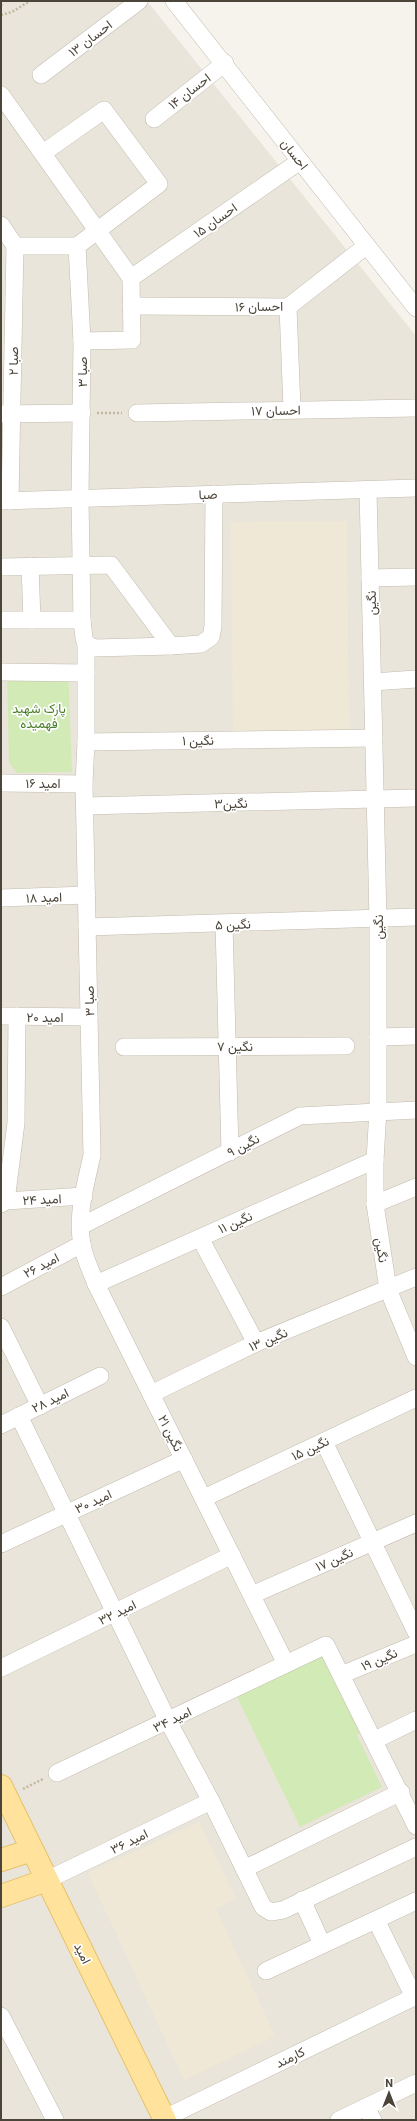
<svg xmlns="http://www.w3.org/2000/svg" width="417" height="2121" viewBox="0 0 417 2121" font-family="Roboto,Vazirmatn,sans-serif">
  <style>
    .residential { fill: #eae5da }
    .education { fill: #efe8d6 }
    .green { fill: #d2eab5 }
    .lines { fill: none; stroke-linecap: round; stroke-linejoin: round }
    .minor-casing { stroke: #c2bbae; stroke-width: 18 }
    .major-casing { stroke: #e6c16a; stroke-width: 24 }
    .path { stroke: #c4b79f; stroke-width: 2.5; stroke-dasharray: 2 2; stroke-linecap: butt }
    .minor { stroke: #fff; stroke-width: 17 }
    .major { stroke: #ffe39c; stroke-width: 22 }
    .labels { text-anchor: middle; stroke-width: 3.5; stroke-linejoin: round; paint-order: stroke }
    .street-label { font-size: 13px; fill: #4b4439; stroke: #fff }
    .park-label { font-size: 13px; fill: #4a7f2a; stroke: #fff }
  </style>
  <rect width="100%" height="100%" fill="#f6f3ec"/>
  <polygon class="residential" points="1,1 147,1 416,336 416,2120 1,2120"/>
  <g class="education">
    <polygon points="347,521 349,731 233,732 231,522"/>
    <polygon points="199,1822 236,1899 216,1909 275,2036 184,2080 88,1873"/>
  </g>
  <g class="green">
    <polygon points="68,666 72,772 17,773 9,763 7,668"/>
    <polygon points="323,1653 364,1729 357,1735 382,1787 300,1827 236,1695"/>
  </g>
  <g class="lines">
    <g class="minor-casing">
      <g id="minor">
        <polyline points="174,1 416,308"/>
        <polyline points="41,75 139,1"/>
        <polyline points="1,95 131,278 132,340 82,341"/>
        <polyline points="154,119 225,63"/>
        <polyline points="1,225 15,246 77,246 159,184 104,110 43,153"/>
        <polyline points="131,278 300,161"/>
        <polyline points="131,306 288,307 366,246"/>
        <polyline points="288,307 292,409"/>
        <polyline points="137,413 416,408"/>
        <polyline points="1,414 82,413"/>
        <polyline points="368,490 378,919 378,1110 375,1160 375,1204 388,1289 416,1357"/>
        <polyline points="1,501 416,488"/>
        <polyline points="10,501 15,246"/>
        <polyline points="1,567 111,565 171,646 201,644 211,637 213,626 214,494"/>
        <polyline points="370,578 416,577"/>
        <polyline points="1,620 32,620 30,566"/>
        <polyline points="32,620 82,620 80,498 82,341 77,246"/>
        <polyline points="82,620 84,638 86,644 95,648 171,646"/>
        <polyline points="1,672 86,673"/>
        <polyline points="373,682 416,679"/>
        <polyline points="86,742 86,644"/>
        <polyline points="1,783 84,784"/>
        <polyline points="85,806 416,798"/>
        <polyline points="1,898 87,895"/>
        <polyline points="224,924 230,1152"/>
        <polyline points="87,927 416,917"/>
        <polyline points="1,1016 89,1017"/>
        <polyline points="378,1037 416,1036"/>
        <polyline points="124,1047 346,1046"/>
        <polyline points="6,1201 16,1123 17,1016"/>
        <polyline points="1,1204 6,1201 84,1196"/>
        <polyline points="375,1204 416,1187"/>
        <polyline points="81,1226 300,1116 416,1110"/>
        <polyline points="200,1238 256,1343"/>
        <polyline points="96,1284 375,1160"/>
        <polyline points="1,1287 82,1244"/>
        <polyline points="1,1327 40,1406"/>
        <polyline points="151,1394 256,1343 416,1277"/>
        <polyline points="19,1416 168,1721 211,1801 263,1907 271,1912 283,1910 416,1847"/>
        <polyline points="1,1425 100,1376"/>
        <polyline points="324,1442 416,1632"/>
        <polyline points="204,1498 416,1398"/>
        <polyline points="1,1544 184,1459"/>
        <polyline points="252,1595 416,1523"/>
        <path d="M286 1664 96 1284C91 1271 84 1257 82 1244 76 1216 86 1183 92 1155L84 784 86 742 374 738"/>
        <polyline points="1,1668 232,1555"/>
        <polyline points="341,1675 416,1644"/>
        <polyline points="375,1740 416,1720"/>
        <polyline points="57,1773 326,1645 416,1826"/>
        <polyline points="244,1869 401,1792"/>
        <polyline points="47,1880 211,1801"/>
        <polyline points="302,1900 322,1944"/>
        <polyline points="376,1920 414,1997"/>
        <polyline points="266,1971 416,1901"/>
        <polyline points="1,2016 55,2120"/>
        <polyline points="366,2107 373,2120"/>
        <polyline points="161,2120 416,1996"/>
        <polyline points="339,2120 416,2083"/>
      </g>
    </g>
    <g class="major-casing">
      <g id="major">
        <polyline points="1,1786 165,2120"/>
        <polyline points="1,1860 32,1850"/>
        <polyline points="1,1896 47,1880"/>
      </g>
    </g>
    <g class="path">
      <polyline points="1,6 2,1"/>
      <polyline points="1,15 12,12 30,1"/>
      <polyline points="97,413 122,413"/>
      <polyline points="23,1789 43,1779"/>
    </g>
    <use href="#minor" class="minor"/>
    <use href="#major" class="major"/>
  </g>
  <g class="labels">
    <g class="street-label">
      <text transform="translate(90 38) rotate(-37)" y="5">احسان ۱۳</text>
      <text transform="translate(189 91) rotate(-38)" y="5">احسان ۱۴</text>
      <text transform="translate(295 154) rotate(52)" y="5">احسان</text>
      <text transform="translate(215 220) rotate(-35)" y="5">احسان ۱۵</text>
      <text transform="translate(259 306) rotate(-1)" y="5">احسان ۱۶</text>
      <text transform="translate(13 361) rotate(-89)" y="5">صبا ۲</text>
      <text transform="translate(82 372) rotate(-90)" y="5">صبا ۳</text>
      <text transform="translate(276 410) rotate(-1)" y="5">احسان ۱۷</text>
      <text transform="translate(208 494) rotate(-2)" y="5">صبا</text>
      <text transform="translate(371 603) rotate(-91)" y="5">نگین</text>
      <text transform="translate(198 740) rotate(-1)" y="5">نگین ۱</text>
      <text x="43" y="788">امید ۱۶</text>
      <text transform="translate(231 803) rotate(-1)" y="5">نگین۳</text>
      <text transform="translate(44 897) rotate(-2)" y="5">امید ۱۸</text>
      <text transform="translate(233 924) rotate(-2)" y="5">نگین ۵</text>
      <text transform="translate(378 927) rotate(-90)" y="5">نگین</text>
      <text transform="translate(89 1001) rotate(-91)" y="5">صبا ۳</text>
      <text x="45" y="1022">امید ۲۰</text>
      <text x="235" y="1051">نگین ۷</text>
      <text transform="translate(243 1145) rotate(-27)" y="5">نگین ۹</text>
      <text transform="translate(42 1199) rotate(-3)" y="5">امید ۲۴</text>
      <text transform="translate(235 1222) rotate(-24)" y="5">نگین ۱۱</text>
      <text transform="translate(382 1250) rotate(81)" y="5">نگین</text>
      <text transform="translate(41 1265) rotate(-28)" y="5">امید ۲۶</text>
      <text transform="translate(268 1339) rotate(-23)" y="5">نگین ۱۳</text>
      <text transform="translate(50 1400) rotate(-26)" y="5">امید ۲۸</text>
      <text transform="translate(171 1433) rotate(63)" y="5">نگین ۲۱</text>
      <text transform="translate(310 1448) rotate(-25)" y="5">نگین ۱۵</text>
      <text transform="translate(93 1501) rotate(-25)" y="5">امید ۳۰</text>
      <text transform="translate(334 1559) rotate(-24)" y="5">نگین ۱۷</text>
      <text transform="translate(117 1612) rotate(-26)" y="5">امید ۳۲</text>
      <text transform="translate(379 1659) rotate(-23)" y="5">نگین ۱۹</text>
      <text transform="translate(172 1719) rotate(-26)" y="5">امید ۳۴</text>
      <text transform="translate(129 1841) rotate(-26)" y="5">امید ۳۶</text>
      <text transform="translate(83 1953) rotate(64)" y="5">امید</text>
      <text transform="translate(290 2057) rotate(-26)" y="5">کارمند</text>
    </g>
    <g class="park-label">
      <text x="39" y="713">پارک شهید<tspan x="39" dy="15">فهمیده</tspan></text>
    </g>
  </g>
  <rect width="417" height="2121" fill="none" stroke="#4b4439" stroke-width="4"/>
  <g transform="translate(389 2093)" stroke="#ffffff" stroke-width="3" paint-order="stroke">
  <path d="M0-3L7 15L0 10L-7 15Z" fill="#4b4439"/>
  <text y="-6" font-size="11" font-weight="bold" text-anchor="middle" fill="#4b4439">N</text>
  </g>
</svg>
